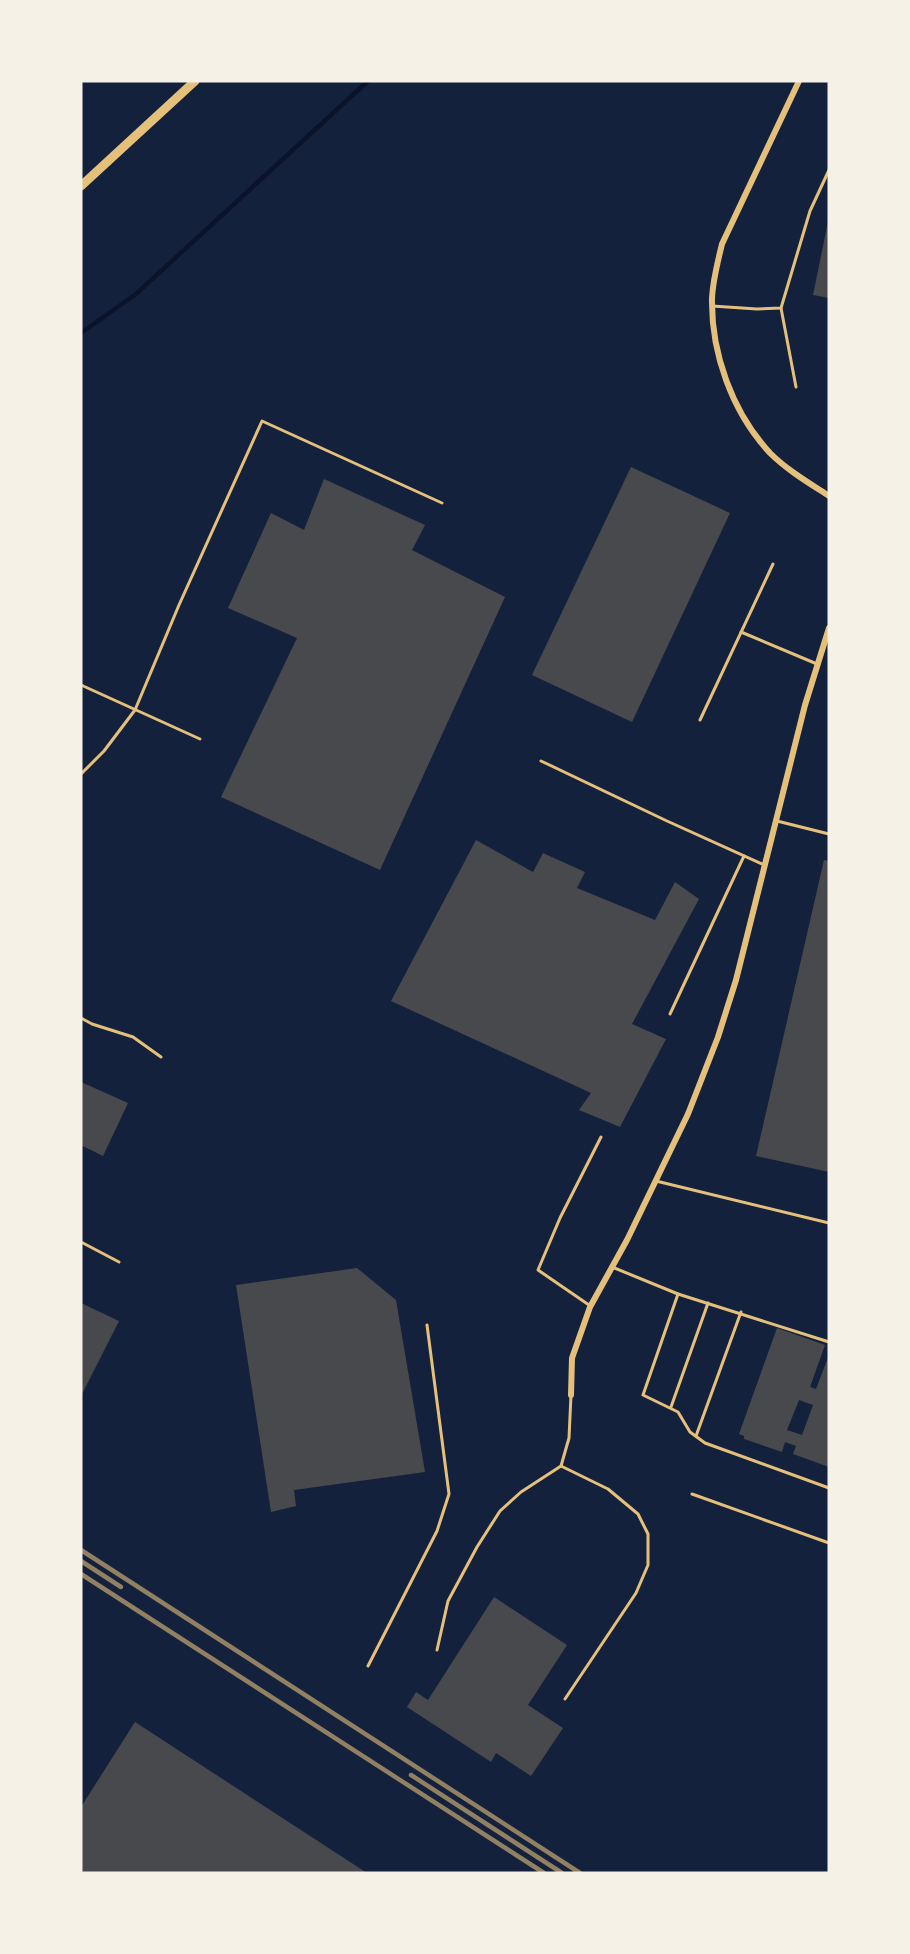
<svg xmlns="http://www.w3.org/2000/svg" width="910" height="1954" viewBox="0 0 910 1954" font-family="'IBM Plex Sans',sans-serif">
  <style>
    .lines { fill: none; stroke-linecap: round; stroke-linejoin: round }
    .stream { stroke: #0b132b; stroke-width: 4.5 }
    .building { fill: #48494c; fill-rule: evenodd }
    .service { stroke: #e5c07b; stroke-width: 3 }
    .minor { stroke: #e5c07b; stroke-width: 6 }
    .secondary { stroke: #e5c07b; stroke-width: 9 }
    .rail { stroke: #918062; stroke-width: 4.5 }
  </style>
  <rect width="100%" height="100%" fill="#14213d"/>
  <g class="lines">
    <polyline class="stream" points="81,333 136,294 368,81"/>
  </g>
  <g class="building">
    <polygon points="828,222 829,223 829,298 813,295"/>
    <polygon points="631,467 730,513 632,722 532,675"/>
    <polygon points="324,479 425,525 412,550 505,597 380,870 221,797 297,638 228,608 271,513 304,530"/>
    <polygon points="476,840 533,872 543,853 585,872 577,888 655,920 675,882 699,899 632,1024 666,1039 620,1127 579,1110 591,1093 391,1001"/>
    <polygon points="824,860 829,861 829,1172 756,1156"/>
    <polygon points="81,1082 128,1103 103,1156 81,1145"/>
    <polygon points="357,1268 396,1300 425,1472 294,1490 296,1506 271,1512 236,1285"/>
    <polygon points="81,1303 119,1321 81,1396"/>
    <path d="M777 1328 825 1345 810 1387 816 1389 829 1355V1467L793 1454 796 1446 785 1442 782 1452 744 1439V1436L739 1434ZM799 1400 813 1405 802 1435 787 1430Z"/>
    <polygon points="494,1597 567,1645 528,1705 563,1728 531,1776 496,1753 491,1762 407,1707 416,1692 428,1700"/>
    <polygon points="135,1722 367,1873 81,1873 81,1807"/>
  </g>
  <g class="lines">
    <g class="service">
      <polyline points="712,306 757,309 781,308 810,211 829,170"/>
      <polyline points="781,308 796,387"/>
      <polyline points="741,632 817,664"/>
      <polyline points="81,685 200,739"/>
      <polyline points="700,720 773,564"/>
      <polyline points="541,761 667,821 764,865"/>
      <polyline points="81,774 104,751 135,710 179,605 262,421 442,503"/>
      <polyline points="777,821 829,834"/>
      <polyline points="670,1014 744,856"/>
      <polyline points="81,1018 92,1024 133,1037 161,1057"/>
      <polyline points="656,1181 829,1223"/>
      <polyline points="81,1242 119,1262"/>
      <polyline points="612,1267 678,1294 829,1342"/>
      <polyline points="678,1294 643,1395 678,1412 690,1432 705,1443 829,1488"/>
      <polyline points="589,1305 538,1270 560,1218 601,1137"/>
      <polyline points="671,1407 708,1303"/>
      <polyline points="696,1436 741,1312"/>
      <polyline points="692,1494 829,1543"/>
      <polyline points="437,1650 448,1601 477,1547 500,1511 521,1492 561,1466"/>
      <polyline points="368,1666 437,1531 449,1494 427,1325"/>
      <polyline points="565,1699 636,1593 648,1565 648,1534 638,1514 608,1489 561,1466 569,1438 571,1395"/>
    </g>
    <g class="minor">
      <path d="M799 81 722 244C718 261 713 279 712 298 711 353 732 412 770 453 787 470 809 483 829 496"/>
      <polyline points="571,1395 572,1358 590,1307 627,1240 688,1114 718,1037 736,980 805,705 829,628"/>
    </g>
    <polyline class="secondary" points="81,186 195,81"/>
    <g class="rail">
      <polyline points="81,1550 580,1873"/>
      <polyline points="81,1561 121,1587"/>
      <polyline points="81,1574 544,1873"/>
      <polyline points="411,1775 562,1873"/>
    </g>
  </g>
  <rect width="910" height="1954" fill="none" stroke="#f6f1e7" stroke-width="165"/>
</svg>
